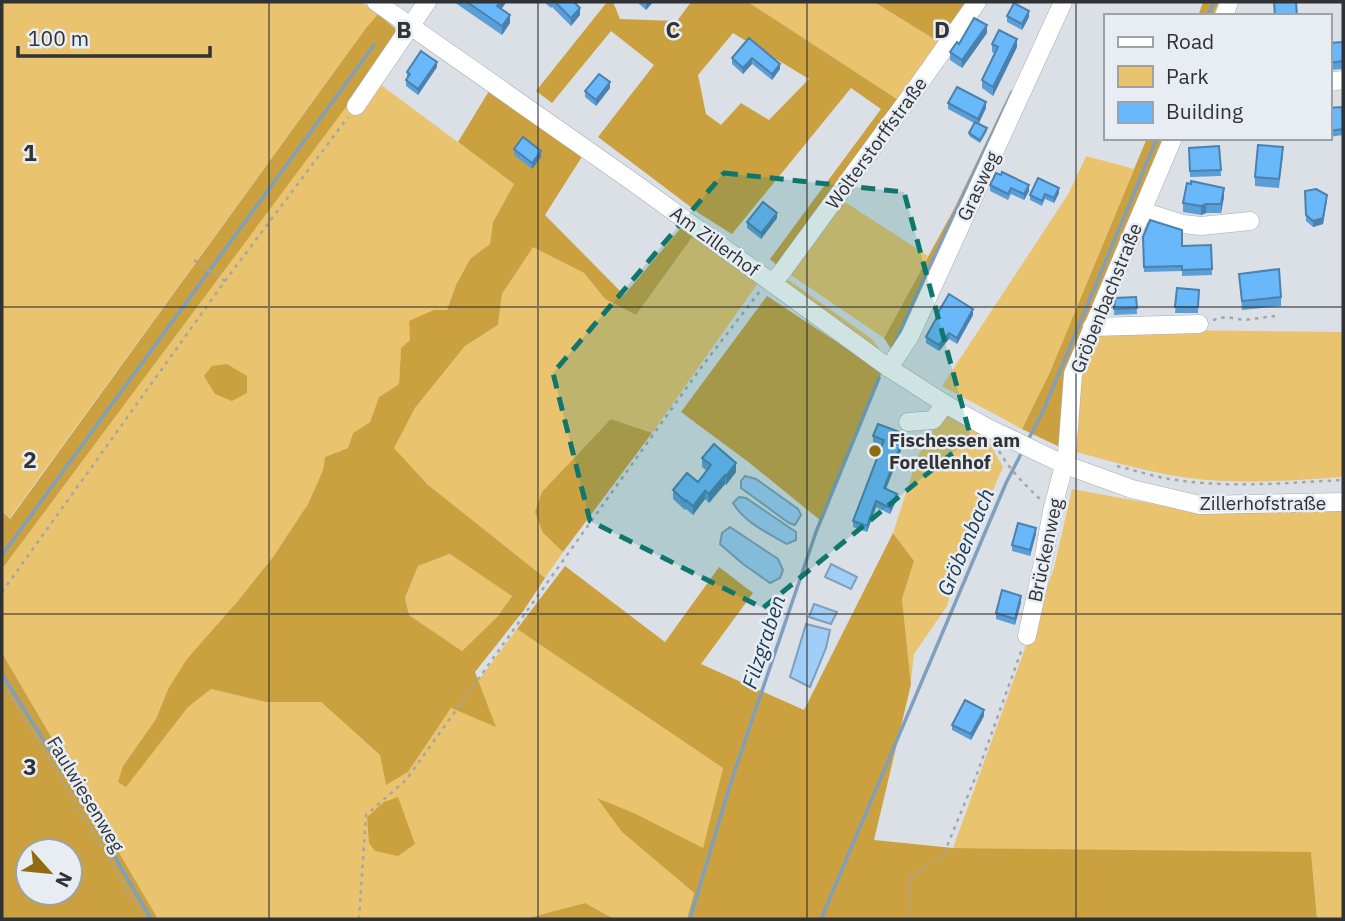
<svg xmlns="http://www.w3.org/2000/svg" width="1345" height="921" viewBox="0 0 1345 921" font-family="'IBM Plex Sans',sans-serif">
  <style>
    .green { fill: #eac36e }
    .forest { fill: #cba140; fill-rule: evenodd }
    .water { fill: #a1cef6; stroke: #7f9fbc; stroke-width: 2 }
    .lines { fill: none; stroke-linecap: round; stroke-linejoin: round }
    .stream { stroke: #7f9fbc; stroke-width: 3.5 }
    .minor-casing { stroke: #a6acb1; stroke-width: 19 }
    .path { stroke: #a2a6ab; stroke-width: 2.5; stroke-dasharray: 3.5 5; stroke-linecap: butt }
    .minor { stroke: #fff; stroke-width: 18 }
    .wall { fill: #5a9ed7 }
    .shaded-wall { fill: #4a81af }
    .building { fill: #69b8fa; stroke: #4a81af; stroke-width: 2 }
    .marked { fill: #0f766e; fill-opacity: 0.2; stroke: #0f766e; stroke-width: 5; stroke-dasharray: 14 9; stroke-linejoin: round }
    .grid { fill: none; stroke: #303235; stroke-width: 2; stroke-opacity: 0.55 }
    .poi-dot { fill: #8f6c10; stroke: #e7edf3; stroke-width: 2.5 }
    .labels { text-anchor: middle; stroke-width: 5; stroke-linejoin: round; paint-order: stroke }
    .street-label { font-size: 19px; fill: #303235; stroke: #e7edf3 }
    .poi-label { font-size: 19px; font-weight: bold; fill: #303235; stroke: #e7edf3; text-anchor: start }
    .water-label { font-size: 21px; font-style: italic; fill: #1a3a55; stroke: #e7edf3 }
    .grid-label { font-size: 23px; text-anchor: middle; font-weight: bold; fill: #303235; stroke: #e7edf3; stroke-width: 5; stroke-linejoin: round; paint-order: stroke }
  </style>
  <rect width="100%" height="100%" fill="#dae0e6"/>
  <g class="green">
    <polygon points="2,2 361,2 378,14 366,28 9,519 2,512"/>
    <polygon points="748,2 874,2 942,44 903,103"/>
    <polygon points="369,76 514,184 493,222 490,244 470,259 456,285 447,310 434,310 410,340 401,348 399,384 379,397 370,422 353,433 348,448 325,457 323,470 308,504 273,557 168,689 156,719 123,766 126,786 188,706 211,689 266,702 321,702 380,755 386,784 408,772 451,708 495,726 478,681 517,629 723,768 703,849 636,814 622,832 694,893 687,919 614,919 585,903 524,919 158,919 2,653 2,569"/>
    <polygon points="1086,156 1134,169 1050,372 1022,429 942,386 1069,193"/>
    <polygon points="834,195 928,256 884,338 779,267"/>
    <polygon points="693,236 758,283 652,433 611,419 543,533 563,552 545,578 427,484 393,448 415,408 465,346 498,325 502,294 533,246 584,273 605,299 636,315"/>
    <polygon points="785,280 790,281 872,339 886,358 786,287"/>
    <path d="M1086 329 1343 332V477C1298 480 1253 484 1207 480 1158 476 1111 461 1064 449Z"/>
    <polygon points="944,411 983,432 1003,467 957,573 947,606 914,654 911,681 874,840 911,684 902,599 914,561 893,533 918,456"/>
    <polygon points="1072,489 1203,513 1343,507 1343,919 1317,919 1311,853 953,848 1054,568"/>
    <polygon points="451,554 512,596 498,616 462,651 409,615 405,598 418,566"/>
  </g>
  <g class="forest">
    <path d="M607 2H613L620 19 677 21 691 2H748L903 103 779 267 770 259 881 109 851 88 732 234 700 214 598 137 654 65 611 31 552 103 536 91ZM733 33 809 79 769 120 741 103 721 125 706 114 698 75Z"/>
    <polygon points="874,2 971,2 942,44"/>
    <polygon points="1203,2 1219,2 1213,16 1198,16"/>
    <polygon points="378,14 397,30 390,48 2,569 2,512 10,519 366,28"/>
    <path d="M489 91 583 155 545 215 624 295 681 228 693 236 636 315 605 299 584 273 533 247 502 294 498 325 465 346 415 408 394 448 427 484 545 578 524 610 475 672 496 727 451 708 408 772 386 785 380 755 321 702H266L211 689 188 707 126 787 118 782 123 766 156 719 168 689 187 659 237 602 273 557 308 504 323 470 325 457 348 448 353 433 370 422 379 397 399 384 401 348 410 340 409 321 434 310H447L456 285 470 259 490 244 493 222 514 184 458 142ZM450 554 512 596 498 616 462 651 409 615 405 598 418 566Z"/>
    <polygon points="1004,105 1008,109 895,355 884,338 954,209"/>
    <polygon points="1147,138 1164,138 1086,329 1064,449 1022,429 1050,372"/>
    <polygon points="767,296 882,372 820,520 747,461 681,412"/>
    <polygon points="227,364 247,376 247,393 232,401 215,394 204,376 212,366"/>
    <polygon points="611,419 652,433 563,552 543,533 535,512 542,492"/>
    <polygon points="893,533 914,561 902,599 911,684 874,840 953,848 1311,852 1317,919 687,919 694,893 622,832 597,798 636,814 703,848 723,768 517,629 565,566 665,642 719,567 753,593 701,664 804,710"/>
    <path d="M2 653 158 919H2ZM28 851H70V893H28Z"/>
    <polygon points="398,797 415,844 398,856 375,851 369,843 367,817 384,802"/>
    <polygon points="585,903 614,919 524,919"/>
  </g>
  <g class="water">
    <polygon points="745,476 756,479 798,509 801,515 795,525 789,523 741,488 741,481"/>
    <path d="M739 497 746 498 796 532V540L787 544C768 533 745 523 733 503Z"/>
    <polygon points="730,527 778,559 783,570 780,578 770,583 743,564 720,544 722,533"/>
    <polygon points="831,564 857,577 851,589 825,577"/>
    <polygon points="814,604 837,612 831,624 809,617"/>
    <polygon points="806,624 830,630 826,648 810,687 790,677"/>
  </g>
  <g class="lines">
    <g class="stream">
      <polyline points="1208,16 1214,2"/>
      <polyline points="894,345 925,276 1012,92"/>
      <polyline points="1027,442 1044,409 1157,138"/>
      <polyline points="2,555 374,45"/>
      <polyline points="2,674 88,811 151,919"/>
      <polyline points="690,919 731,782 816,532 879,378"/>
      <polyline points="821,919 1006,483 1022,452"/>
    </g>
    <g class="minor-casing">
      <g id="minor">
        <polyline points="376,2 633,182 889,368 945,404 986,427 1063,464 1132,489 1200,505 1343,502"/>
        <polyline points="1224,16 1229,2"/>
        <polyline points="1329,82 1343,80"/>
        <polyline points="356,106 427,2"/>
        <polyline points="1142,211 1183,224 1201,226 1250,221"/>
        <polyline points="772,283 781,273 912,94 977,2"/>
        <polyline points="1092,327 1199,324"/>
        <polyline points="889,368 910,336 1063,2"/>
        <polyline points="908,422 933,420 945,404"/>
        <polyline points="1027,636 1042,567 1052,511 1067,454 1073,374 1173,138"/>
      </g>
    </g>
    <g class="path">
      <polyline points="1329,98 1336,100"/>
      <polyline points="194,260 225,281"/>
      <polyline points="1213,320 1226,317 1244,320 1275,316"/>
      <path d="M999 451C1010 470 1024 484 1040 499"/>
      <path d="M1117 466C1133 470 1149 475 1164 478 1223 489 1284 483 1343 480"/>
      <polyline points="2,592 225,281 348,117"/>
      <polyline points="2,685 6,688 145,919"/>
      <polyline points="359,919 366,815 406,780 703,365 760,291"/>
      <polyline points="911,919 908,879 943,856 978,771 1022,649"/>
    </g>
    <use href="#minor" class="minor"/>
  </g>
  <g class="wall">
    <polygon points="454,2 505,2 505,4 501,9 510,23 502,35"/>
    <polygon points="544,2 574,2 580,15 571,26 552,7 551,8"/>
    <polygon points="637,2 653,2 646,10"/>
    <polygon points="1007,16 1029,17 1022,30 1007,22"/>
    <polygon points="987,33 962,68 950,60 950,52 959,44"/>
    <polygon points="749,38 780,69 772,80 752,64 743,74 732,64 732,58"/>
    <polygon points="1343,42 1343,69 1329,70 1329,43"/>
    <polygon points="992,44 1017,47 993,96 982,88 982,80 994,53 992,52"/>
    <polygon points="437,67 418,95 406,86 406,80 408,78 407,78 407,72"/>
    <polygon points="610,88 596,106 585,97 585,91"/>
    <polygon points="948,103 986,108 978,124 987,131 980,143 969,136 969,133 974,123 948,109"/>
    <polygon points="1329,108 1343,128 1343,135 1329,137"/>
    <polygon points="1219,146 1221,176 1190,177 1189,148"/>
    <polygon points="514,149 541,157 532,169 514,155"/>
    <polygon points="1283,156 1279,188 1255,186 1255,177"/>
    <polygon points="990,185 1029,191 1024,200 1011,194 1008,200 990,191"/>
    <polygon points="1305,191 1327,201 1323,224 1313,227 1306,221"/>
    <polygon points="1059,193 1054,203 1045,199 1042,206 1030,200 1030,195"/>
    <polygon points="1224,197 1221,213 1206,213 1201,215 1183,212 1183,203"/>
    <polygon points="777,218 761,239 747,228 747,222"/>
    <polygon points="1143,237 1182,246 1211,245 1212,275 1182,276 1182,271 1144,272"/>
    <polygon points="1239,274 1281,297 1281,306 1242,310"/>
    <polygon points="1177,288 1199,290 1198,313 1175,313"/>
    <polygon points="1136,297 1137,314 1114,315 1115,298"/>
    <polygon points="973,315 957,344 949,339 939,351 926,343 926,337 936,320 936,316"/>
    <polygon points="873,436 905,440 886,489 897,499 890,514 876,507 867,532 853,527 853,521 882,445 873,442"/>
    <polygon points="702,458 736,472 726,485 725,484 709,503 705,499 693,515 686,509 685,510 673,499 673,490 698,482 707,471 702,467"/>
    <polygon points="1036,534 1030,556 1012,551 1012,545"/>
    <polygon points="1021,602 1015,625 996,619 996,613"/>
    <polygon points="984,716 971,740 952,730 952,725"/>
  </g>
  <g class="shaded-wall">
    <polygon points="500,2 505,2 505,4 497,15 497,6"/>
    <polygon points="648,2 653,2 646,10 646,4"/>
    <polygon points="580,8 580,15 571,26 571,18"/>
    <polygon points="1029,11 1029,17 1022,30 1022,24"/>
    <polygon points="510,15 510,23 502,35 502,26"/>
    <polygon points="987,25 987,33 962,68 962,60"/>
    <polygon points="1017,39 1017,47 993,96 993,87"/>
    <polygon points="752,58 752,64 743,74 743,68"/>
    <polygon points="437,62 437,67 418,95 418,89"/>
    <polygon points="780,64 780,69 772,80 772,74"/>
    <polygon points="610,82 610,88 596,106 596,100"/>
    <polygon points="986,102 986,108 978,125 978,119"/>
    <polygon points="541,151 541,157 532,169 532,163"/>
    <polygon points="1029,185 1029,191 1024,200 1024,194"/>
    <polygon points="1059,188 1059,193 1054,203 1054,198"/>
    <polygon points="1224,188 1224,197 1221,213 1221,204"/>
    <polygon points="1327,195 1323,224 1313,227 1313,221"/>
    <polygon points="1206,204 1206,213 1201,215 1201,206"/>
    <polygon points="777,213 777,218 761,239 761,233"/>
    <polygon points="973,309 973,315 957,344 957,338"/>
    <polygon points="949,333 949,339 939,351 939,345"/>
    <polygon points="905,434 905,440 884,494 884,488"/>
    <polygon points="736,463 736,472 726,485 726,476"/>
    <polygon points="725,475 725,484 709,503 709,494"/>
    <polygon points="705,491 705,499 693,515 693,506"/>
    <polygon points="897,494 897,499 890,514 890,508"/>
    <polygon points="876,501 876,507 867,532 867,526"/>
    <polygon points="1036,528 1036,534 1030,556 1030,550"/>
    <polygon points="1021,596 1021,602 1015,625 1015,619"/>
    <polygon points="984,710 984,716 971,740 971,734"/>
  </g>
  <g class="building">
    <polygon points="467,2 500,2 497,6 510,15 502,26"/>
    <polygon points="555,2 574,2 580,8 571,18"/>
    <polygon points="1274,2 1296,2 1297,16 1275,16"/>
    <polygon points="1014,3 1029,11 1022,24 1007,16"/>
    <polygon points="974,18 987,25 962,60 950,52 957,42 959,44"/>
    <polygon points="999,30 1017,39 993,87 982,80 998,47 992,44"/>
    <polygon points="749,38 780,64 772,74 752,58 743,68 732,58"/>
    <polygon points="1343,42 1343,61 1329,63 1329,43"/>
    <polygon points="421,51 437,62 418,89 406,80 410,74 407,72"/>
    <polygon points="599,74 610,82 596,100 585,91"/>
    <polygon points="957,87 986,102 978,119 948,103"/>
    <polygon points="1342,107 1343,129 1329,131 1329,108"/>
    <polygon points="975,122 987,128 980,140 969,133"/>
    <polygon points="523,137 541,151 532,163 514,149"/>
    <polygon points="1258,145 1283,147 1279,179 1255,177"/>
    <polygon points="1219,146 1221,170 1190,171 1189,148"/>
    <polygon points="1002,172 1029,185 1024,194 1011,188 1008,194 990,185 996,173 1001,175"/>
    <polygon points="1038,178 1059,188 1054,198 1045,194 1042,201 1030,195"/>
    <polygon points="1191,181 1224,188 1221,204 1206,204 1201,206 1183,203 1187,183 1191,184"/>
    <polygon points="1316,189 1327,195 1323,218 1313,221 1306,215 1305,191"/>
    <polygon points="763,202 777,213 761,233 747,222"/>
    <polygon points="1150,220 1182,230 1182,246 1211,245 1212,269 1182,270 1182,266 1144,267 1143,237"/>
    <polygon points="1279,269 1281,297 1242,301 1239,274"/>
    <polygon points="1177,288 1199,290 1198,307 1175,307"/>
    <polygon points="949,294 973,309 957,338 949,333 939,345 926,337 937,317 936,316"/>
    <polygon points="1136,297 1137,308 1114,309 1115,298"/>
    <polygon points="878,424 905,434 884,488 897,494 890,508 876,501 867,526 853,521 884,440 873,436"/>
    <polygon points="714,444 736,463 726,476 725,475 709,494 705,491 693,506 686,500 685,501 673,490 687,473 698,482 711,465 702,458"/>
    <polygon points="1018,523 1036,528 1030,550 1012,545"/>
    <polygon points="1002,590 1021,596 1015,619 996,613"/>
    <polygon points="965,700 984,710 971,734 952,725"/>
  </g>
  <path class="marked" d="M724 173 904 192 971 438 763 608 590 521 553 373Z"/>
  <path class="grid" d="M269 2V919M538 2V919M807 2V919M1076 2V919M2 307H1343M2 614H1343"/>
  <circle class="poi-dot" cx="875" cy="451" r="7"/>
  <g class="labels">
    <g class="street-label">
      <text transform="translate(876 143) rotate(-54)" y="7">Wolterstorffstraße</text>
      <text transform="translate(978 186) rotate(-65)" y="7">Grasweg</text>
      <text transform="translate(715 241) rotate(36)" y="7">Am Zillerhof</text>
      <text transform="translate(1106 298) rotate(-68)" y="7">Gröbenbachstraße</text>
      <text x="1263" y="510">Zillerhofstraße</text>
      <text transform="translate(1045 550) rotate(-78)" y="7">Brückenweg</text>
      <text transform="translate(86 794) rotate(59)" y="7">Faulwiesenweg</text>
    </g>
    <g class="poi-label">
      <text x="889" y="447">Fischessen am<tspan x="889" dy="22">Forellenhof</tspan></text>
    </g>
    <g class="water-label">
      <text transform="translate(966 542) rotate(-67)" y="7">Gröbenbach</text>
      <text transform="translate(764 642) rotate(-72)" y="7">Filzgraben</text>
    </g>
  </g>
  <g class="grid-label">
    <text x="404" y="38">B</text>
    <text x="673" y="38">C</text>
    <text x="942" y="38">D</text>
    <text x="30" y="161">1</text>
    <text x="30" y="468">2</text>
    <text x="30" y="775">3</text>
  </g>
  <rect width="1345" height="921" fill="none" stroke="#303235" stroke-width="7"/>
  <rect x="1104" y="14" width="228" height="126" fill="#e7edf3" stroke="#9ea2a7" stroke-width="2"/>
  <rect x="1118" y="37" width="35" height="10" fill="#ffffff" stroke="#9ea2a7" stroke-width="2"/>
  <text x="1166" y="49" font-size="21" fill="#303235">Road</text>
  <rect x="1118" y="66" width="35" height="21" fill="#eac36e" stroke="#9ea2a7" stroke-width="2"/>
  <text x="1166" y="84" font-size="21" fill="#303235">Park</text>
  <rect x="1118" y="102" width="35" height="21" fill="#69b8fa" stroke="#9ea2a7" stroke-width="2"/>
  <text x="1166" y="119" font-size="21" fill="#303235">Building</text>
  <g transform="translate(49 872) rotate(117)"><circle r="33" fill="#e7edf3" stroke="#9ea2a7" stroke-width="2"/>
  <path d="M0-5L12 26L0 18L-12 26Z" fill="#8f6c10"/>
  <text y="-10" font-size="19" font-weight="bold" text-anchor="middle" fill="#303235">N</text>
  </g>
  <path d="M18 46v10h192v-10" fill="none" stroke="#303235" stroke-width="3.5"/>
  <text x="28" y="46" font-size="21" fill="#303235" stroke="#e7edf3" stroke-width="5" paint-order="stroke">100 m</text>
</svg>
